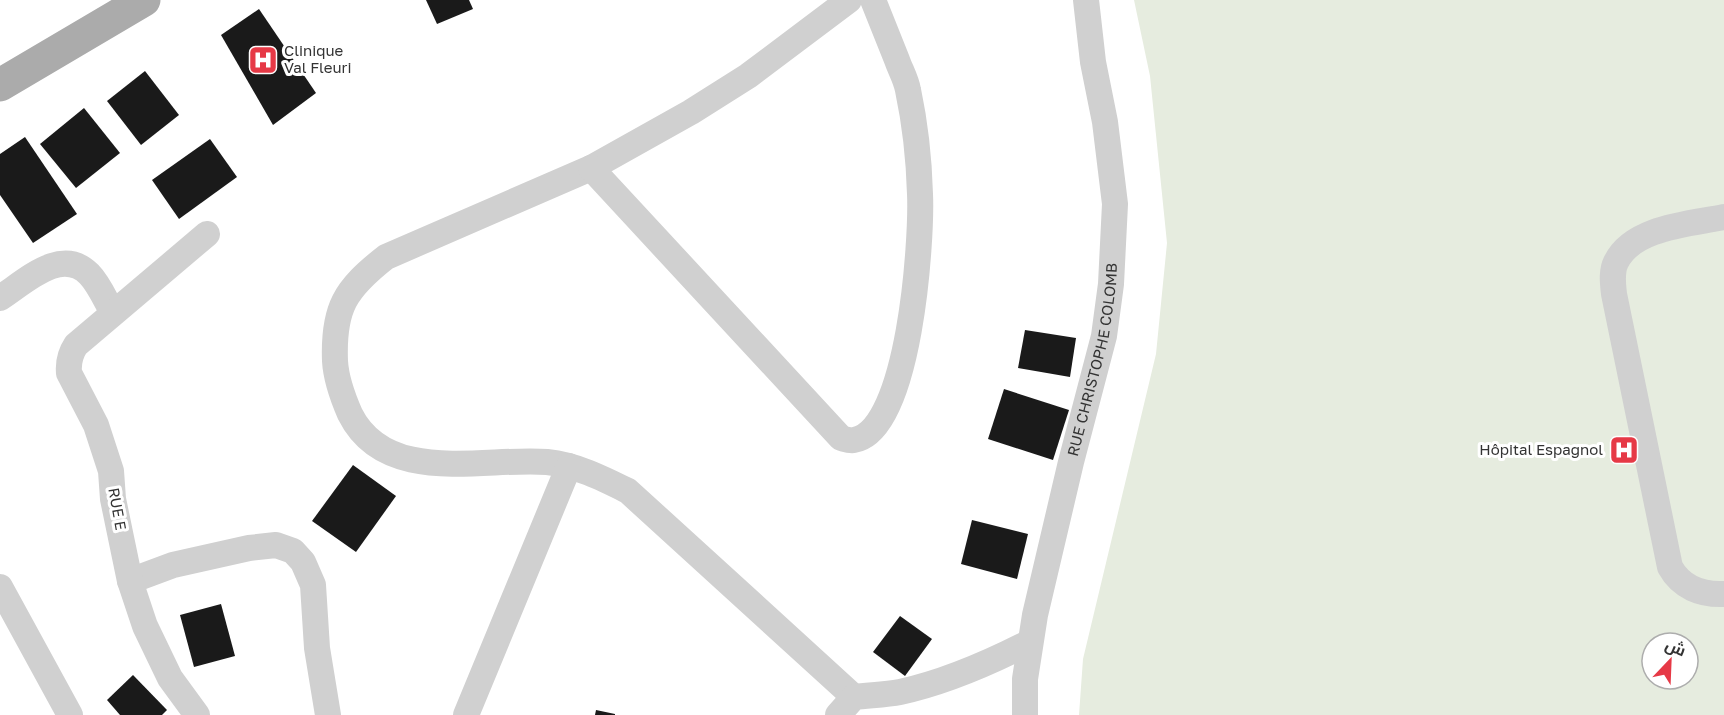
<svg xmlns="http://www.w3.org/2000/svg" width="1724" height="715" viewBox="0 0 1724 715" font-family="'Golos Text',Cairo,sans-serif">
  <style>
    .green { fill: #e6ecdf; fill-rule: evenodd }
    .building { fill: #1a1a1a }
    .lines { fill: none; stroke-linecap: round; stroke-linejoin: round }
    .minor { stroke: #d0d0d0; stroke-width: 26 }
    .major { stroke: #ababab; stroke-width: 33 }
    .labels { text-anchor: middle; stroke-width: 6; stroke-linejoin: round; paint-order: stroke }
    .poi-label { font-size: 15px; fill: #333; stroke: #fff; text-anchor: start }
    .street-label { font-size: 15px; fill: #333; stroke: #fff }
  </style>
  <rect width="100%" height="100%" fill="#fff"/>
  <path class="green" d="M1134 0H1724V715H1079L1083 659 1156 354 1167 243 1150 76ZM1652 643H1688V679H1652Z"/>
  <g class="building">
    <polygon points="426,0 469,0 473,9 437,24"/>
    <polygon points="259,9 316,93 273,125 221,35"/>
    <polygon points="145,71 179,115 141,145 107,101"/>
    <polygon points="84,108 120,153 76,188 40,144"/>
    <polygon points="25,137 77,214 33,243 0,195 0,154"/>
    <polygon points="210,139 237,177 179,219 152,180"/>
    <polygon points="1025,330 1076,338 1070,377 1018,368"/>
    <polygon points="1004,389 1069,410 1053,460 988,439"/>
    <polygon points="353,465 396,496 356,552 312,521"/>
    <polygon points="972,520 1028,534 1017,579 961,564"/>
    <polygon points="221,604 235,656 194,667 180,615"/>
    <polygon points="900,616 932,639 905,676 873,652"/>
    <polygon points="133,675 167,710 162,715 120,715 107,700"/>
    <polygon points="596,710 615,714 615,715 595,715"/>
  </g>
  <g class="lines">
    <g class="minor">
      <path d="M849 0 748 76 691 112 591 168 386 257C345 289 333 308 335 361 336 379 343 398 350 414 386 486 483 457 547 462 576 465 602 478 628 491L854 697"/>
      <path d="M591 168 841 438C845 439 850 441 854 440 910 431 922 239 920 194 919 159 915 123 908 90 906 79 900 69 897 60 889 40 881 20 873 0"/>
      <path d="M1724 217C1690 224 1633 227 1616 262 1611 272 1613 284 1614 294L1670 567C1681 587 1701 595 1724 594"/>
      <path d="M0 298C25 282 61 246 89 274 99 284 106 301 113 313"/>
      <polyline points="130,581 173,565 249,548 276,545 293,551 303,562 313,585 317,648 328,715"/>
      <polyline points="0,587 70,715"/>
      <path d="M197 715 170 678 145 626 130 581 113 499 111 471 96 425 69 373C68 362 70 354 76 345L207 234"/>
      <polyline points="466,715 569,466"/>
      <path d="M838 715 854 697C869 695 885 695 900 692 946 682 989 663 1030 642"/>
      <path id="s1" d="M1025 715V679L1035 615 1071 462 1104 336 1111 284 1115 204 1105 122 1093 62 1086 0"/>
    </g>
    <polyline class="major" points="0,85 144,0"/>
  </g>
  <defs>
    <g id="hospital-square" transform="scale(1.5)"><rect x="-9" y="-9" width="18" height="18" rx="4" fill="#e63946" stroke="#fff"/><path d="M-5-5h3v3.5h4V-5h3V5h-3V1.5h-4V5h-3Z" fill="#fff"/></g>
  </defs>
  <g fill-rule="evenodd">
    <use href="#hospital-square" x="263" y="60"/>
    <use href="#hospital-square" x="1624" y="450"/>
  </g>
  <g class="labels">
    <g class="poi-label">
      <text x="284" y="56">Clinique<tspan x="284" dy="17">Val Fleuri</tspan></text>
      <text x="1603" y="455" text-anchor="end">Hôpital Espagnol</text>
    </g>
    <g class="street-label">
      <text dy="5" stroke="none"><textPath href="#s1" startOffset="363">RUE CHRISTOPHE COLOMB</textPath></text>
      <text transform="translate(117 509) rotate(80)" y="5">RUE E</text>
    </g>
  </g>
  <g transform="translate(1670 661) rotate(23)"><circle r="28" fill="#ffffff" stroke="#adadad" stroke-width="1.5"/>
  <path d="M0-4.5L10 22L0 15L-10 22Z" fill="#e63946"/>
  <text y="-9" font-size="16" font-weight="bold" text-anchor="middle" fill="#333333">ش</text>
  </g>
</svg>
